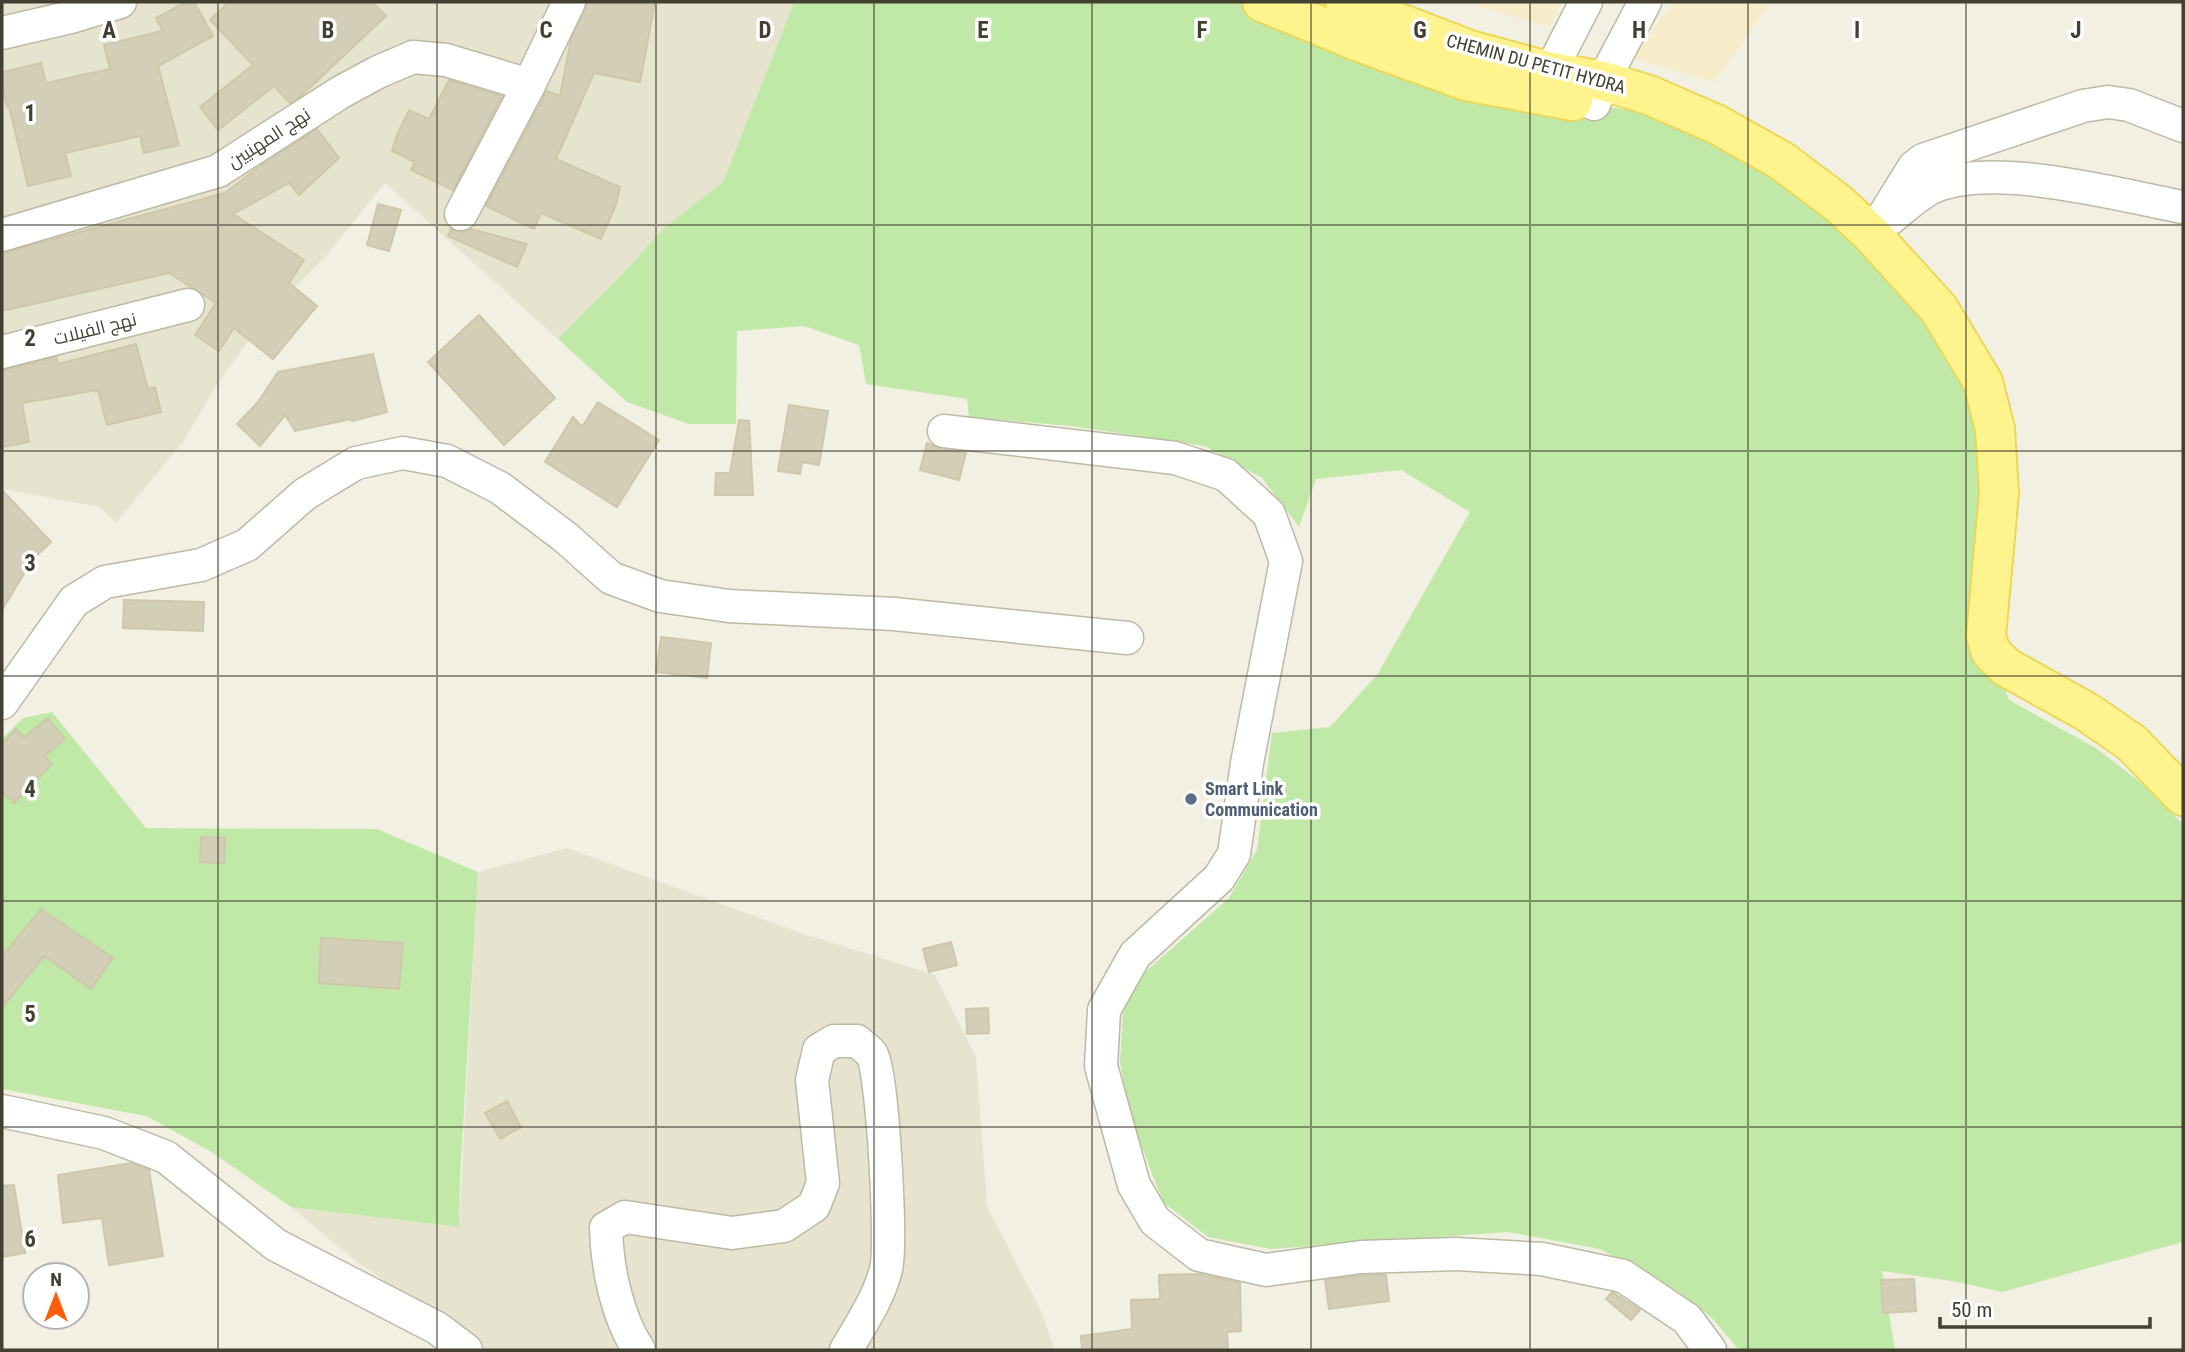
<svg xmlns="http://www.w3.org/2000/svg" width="2185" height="1352" viewBox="0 0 2185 1352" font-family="'Roboto Condensed',Cairo,sans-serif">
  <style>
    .residential { fill: #e6e3cf }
    .commercial { fill: #f6ecca }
    .green { fill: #c0e9a7 }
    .building { fill: #d3ceb7; stroke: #cfc7aa; stroke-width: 2 }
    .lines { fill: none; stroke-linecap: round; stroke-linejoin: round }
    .minor-casing { stroke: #bdb9a4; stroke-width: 35 }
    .major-casing { stroke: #e9d859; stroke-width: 42 }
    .minor { stroke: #fff; stroke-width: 32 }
    .major { stroke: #fff38d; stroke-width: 38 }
    .grid { fill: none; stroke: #434032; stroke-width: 2; stroke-opacity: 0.55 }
    .service-dot { fill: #5c6f8a; stroke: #fff; stroke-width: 2.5 }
    .labels { text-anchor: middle; stroke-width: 7; stroke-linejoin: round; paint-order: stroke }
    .street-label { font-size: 18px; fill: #434032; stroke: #fff }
    .service-label { font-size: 18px; font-weight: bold; fill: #4e5e75; stroke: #fff; text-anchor: start }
    .grid-label { font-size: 23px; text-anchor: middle; font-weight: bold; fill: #434032; stroke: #fff; stroke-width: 7; stroke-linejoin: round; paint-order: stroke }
  </style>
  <rect width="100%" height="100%" fill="#f2f0e2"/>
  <g class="residential">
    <polygon points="2,2 792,2 793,5 723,182 665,227 628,268 558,339 385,183 326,256 265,318 218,383 183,442 116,523 100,507 2,489"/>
    <polygon points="567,848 801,933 935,975 976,1057 987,1206 1041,1311 1055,1350 487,1350 357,1262 291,1207 459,1227 478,872"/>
  </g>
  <g class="commercial">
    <polygon points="1463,2 1561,2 1549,27"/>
    <polygon points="1673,2 1771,2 1714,82 1633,58"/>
  </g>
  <g class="green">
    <polygon points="792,2 1262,2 1545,96 1639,112 1714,139 1806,192 1920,301 1981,416 1991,652 2009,700 2096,748 2145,786 2183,824 2183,1242 2002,1292 1958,1282 1882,1271 1895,1350 1739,1350 1712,1318 1676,1290 1600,1249 1508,1232 1271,1249 1208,1237 1163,1202 1130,1116 1120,1062 1123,1010 1144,973 1229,898 1257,850 1272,733 1330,727 1377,675 1470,512 1401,470 1316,479 1299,527 1262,478 1205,446 1071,426 969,417 967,399 866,384 859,345 804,326 737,331 736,424 689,424 627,402 558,339 628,268 665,227 723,182 793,5"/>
    <polygon points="52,712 146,828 377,829 478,872 460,1178 459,1227 291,1207 210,1151 146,1116 2,1089 2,739 23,718"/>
  </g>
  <g class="building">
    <polygon points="186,2 194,2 213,36 158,66 179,145 144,153 140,136 65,153 71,176 28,186 9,106 7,107 2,85 2,72 41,63 46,83 110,69 104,45 163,31 156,18"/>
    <polygon points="229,2 372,2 386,16 301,96 290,103 274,86 218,130 200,107 253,65 210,20"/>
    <polygon points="587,2 655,2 640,82 594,73 556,159 620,187 616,205 601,239 541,213 534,229 486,206 547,91 560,96 571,39"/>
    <polygon points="449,80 502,96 453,190 411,170 415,162 392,151 397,135 409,110 429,119"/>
    <polygon points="317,129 339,158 299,195 289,183 233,214 304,260 289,283 317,306 273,359 234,328 219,351 195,335 216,303 169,273 2,311 2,253 225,193 260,166"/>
    <polygon points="378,204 401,210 389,251 367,245"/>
    <polygon points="451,229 461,232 471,229 527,244 517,267 448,236"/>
    <polygon points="479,315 555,398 504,445 428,362"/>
    <polygon points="136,344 148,389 155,387 161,412 107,425 98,390 22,403 29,442 2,447 2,370 56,357 58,364"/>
    <polygon points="373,354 387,412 352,421 351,419 295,431 285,415 260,446 237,424 258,402 278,372"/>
    <polygon points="598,402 659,440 617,507 545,462 573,417 582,427"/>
    <polygon points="789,405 828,411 819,465 802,462 800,474 778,471"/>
    <polygon points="739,420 749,421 753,495 715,495 716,473 730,473"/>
    <polygon points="927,443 941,449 966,453 959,480 920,470"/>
    <polygon points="2,490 51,542 33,559 2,610"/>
    <polygon points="124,600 204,602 203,631 123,628"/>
    <polygon points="661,637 711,643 707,678 656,672"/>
    <polygon points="48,718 65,739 44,756 52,764 14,803 2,792 2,744 16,729 24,737"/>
    <polygon points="201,837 225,838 224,863 200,862"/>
    <polygon points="41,909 113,958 91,989 44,956 2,1008 2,956"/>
    <polygon points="321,938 403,943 399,989 319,983"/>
    <polygon points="951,942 957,965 929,972 923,949"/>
    <polygon points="988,1008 989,1033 967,1034 966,1009"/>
    <polygon points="507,1101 521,1127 500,1139 485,1113"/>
    <polygon points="131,1163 149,1170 163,1256 109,1265 102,1218 63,1223 58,1175"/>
    <polygon points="14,1185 25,1253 2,1257 2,1186"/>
    <polygon points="1199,1274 1240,1283 1241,1331 1227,1332 1228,1350 1082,1350 1081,1336 1132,1329 1131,1300 1160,1299 1159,1275"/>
    <polygon points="1363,1275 1386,1275 1389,1301 1329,1309 1325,1280"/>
    <polygon points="1914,1279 1916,1311 1883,1313 1881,1280"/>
    <polygon points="1612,1292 1640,1310 1631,1320 1606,1299"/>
  </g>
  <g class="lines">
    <g class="minor-casing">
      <g id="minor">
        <polyline points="2,33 71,17 120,2"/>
        <polyline points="1540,91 1586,2"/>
        <polyline points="1594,104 1603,81 1645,2"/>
        <polyline points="461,214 529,85 569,2"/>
        <path d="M1891 218C1903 208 1915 197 1929 189 1989 159 2118 195 2183 207"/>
        <polyline points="2,235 218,171 341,92 378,72 413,57 446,60 529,85"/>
        <polyline points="1872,235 1914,167 1923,160 2083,106 2108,102 2129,105 2183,126"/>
        <polyline points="2,352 188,305"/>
        <polyline points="944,431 1175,458 1226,475 1269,514 1286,561 1247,763 1234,854 1219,878 1135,955 1104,1010 1101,1066 1134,1185 1155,1221 1199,1255 1266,1270 1361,1257 1456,1254 1542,1259 1623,1276 1687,1319 1710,1350"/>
        <polyline points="2,703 74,601 105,582 201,565 247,545 305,494 356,463 403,453 447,461 500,488 565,537 611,578 660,596 729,606 894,614 1127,638"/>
        <polyline points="2,1111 104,1133 166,1157 276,1245 437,1328 466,1350"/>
        <path d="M639 1350C617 1317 607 1268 606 1228L625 1217 732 1233 784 1226 814 1206 823 1183 812 1080 819 1050 834 1041H857C861 1045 869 1050 872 1055 883 1074 892 1246 886 1269 879 1298 861 1324 846 1350"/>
      </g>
    </g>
    <g class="major-casing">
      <g id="major">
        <polyline points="1262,2 1359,42 1466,81 1573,101"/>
        <polyline points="1345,2 1470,50 1551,72 1603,81 1649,95 1716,124 1782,161 1838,203 1872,235 1939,309 1983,382 1995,429 1999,493 1986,636 1991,652 2006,667 2087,712 2132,743 2183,796"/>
      </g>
    </g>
    <use href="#minor" class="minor"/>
    <use href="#major" class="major"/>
  </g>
  <path class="grid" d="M218 2V1350M437 2V1350M656 2V1350M874 2V1350M1092 2V1350M1311 2V1350M1530 2V1350M1748 2V1350M1966 2V1350M2 225H2183M2 451H2183M2 676H2183M2 901H2183M2 1127H2183"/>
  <circle class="service-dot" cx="1191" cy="799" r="7"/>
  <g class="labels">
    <g class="street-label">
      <text transform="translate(1536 64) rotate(15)" y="6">CHEMIN DU PETIT HYDRA</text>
      <text transform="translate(269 138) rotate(-33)" y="6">نهج المهنيين</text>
      <text transform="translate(95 329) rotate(-14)" y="6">نهج الفيلات</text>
    </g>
    <g class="service-label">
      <text x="1205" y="795">Smart Link<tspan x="1205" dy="21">Communication</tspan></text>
    </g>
  </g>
  <g class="grid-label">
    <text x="109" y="38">A</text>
    <text x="328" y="38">B</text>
    <text x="546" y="38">C</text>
    <text x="765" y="38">D</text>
    <text x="983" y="38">E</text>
    <text x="1202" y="38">F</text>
    <text x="1420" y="38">G</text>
    <text x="1639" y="38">H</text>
    <text x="1857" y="38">I</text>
    <text x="2076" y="38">J</text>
    <text x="30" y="121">1</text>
    <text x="30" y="346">2</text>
    <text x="30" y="571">3</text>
    <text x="30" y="797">4</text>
    <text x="30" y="1022">5</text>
    <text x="30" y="1247">6</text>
  </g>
  <rect width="2185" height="1352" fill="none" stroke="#434032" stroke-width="7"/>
  <g transform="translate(56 1296)"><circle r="33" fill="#ffffff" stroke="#b4b3ad" stroke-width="2"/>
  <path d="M0-5L12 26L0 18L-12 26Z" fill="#ff5c0b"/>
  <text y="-10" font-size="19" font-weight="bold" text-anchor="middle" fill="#434032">N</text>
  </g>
  <path d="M1940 1317v10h210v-10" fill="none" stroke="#434032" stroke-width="3.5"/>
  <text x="1951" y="1317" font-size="21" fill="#434032" stroke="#ffffff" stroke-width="5" paint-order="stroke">50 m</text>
</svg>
